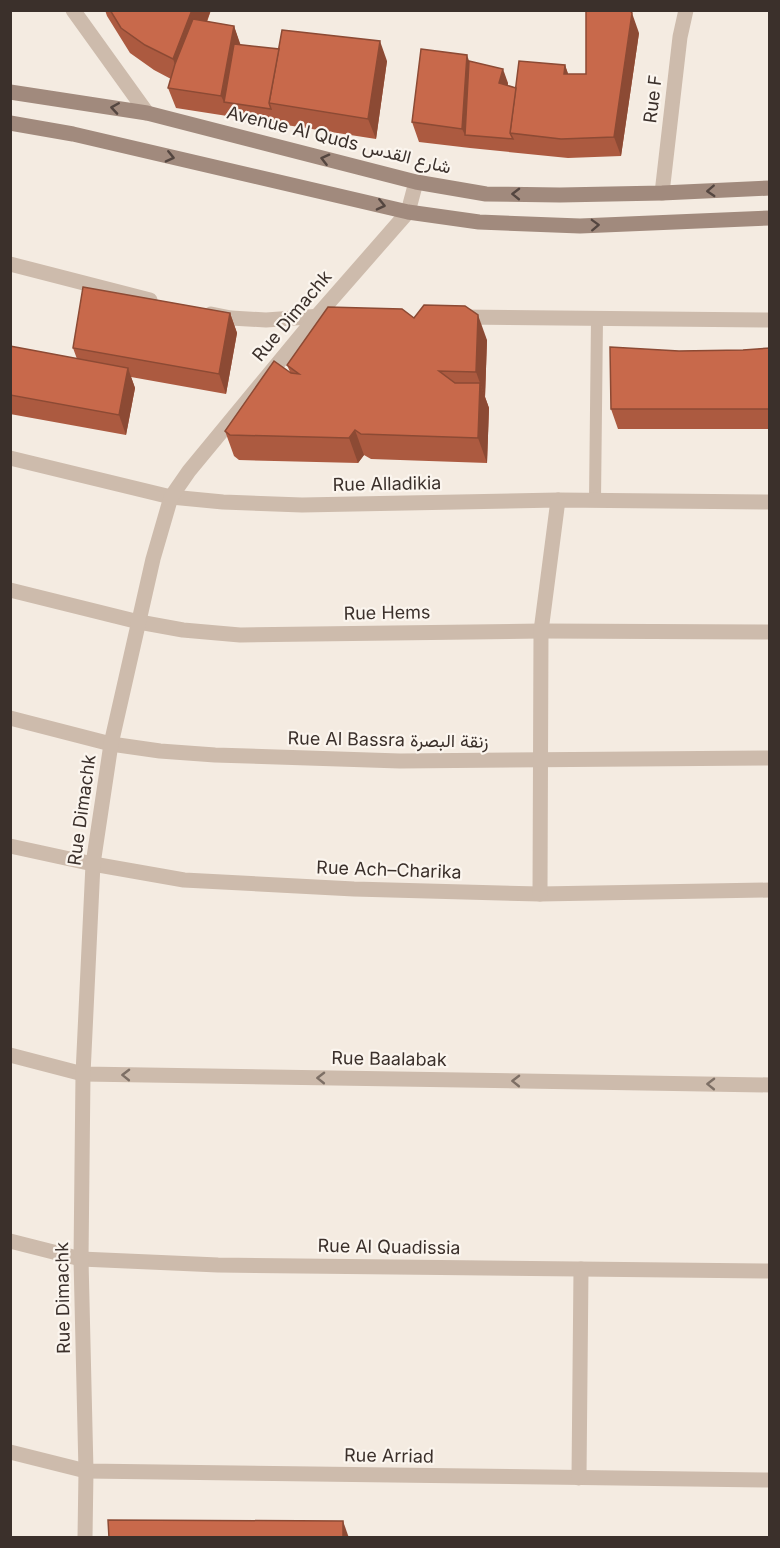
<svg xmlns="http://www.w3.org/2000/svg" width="780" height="1548" viewBox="0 0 780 1548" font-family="Inter,Vazirmatn,sans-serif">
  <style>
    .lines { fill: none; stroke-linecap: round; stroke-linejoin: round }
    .lane { stroke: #cdbbac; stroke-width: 12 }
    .street { stroke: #cdbbac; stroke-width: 15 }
    .secondary { stroke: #a18a7d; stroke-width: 15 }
    .wall { fill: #ac5a40 }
    .shaded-wall { fill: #8c4a34 }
    .building { fill: #c8694b; stroke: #8c4a34; stroke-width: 1.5 }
    .oneway { stroke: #544640 }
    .oneway2 { stroke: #7d6f65 }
    .labels { text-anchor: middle; stroke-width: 4.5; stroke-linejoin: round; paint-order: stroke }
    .street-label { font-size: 18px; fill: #3b302b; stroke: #fbf5ee }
  </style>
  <rect width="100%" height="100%" fill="#f4ebe1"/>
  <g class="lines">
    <polyline class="lane" points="595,500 597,319"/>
    <g class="street">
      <polyline points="73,10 147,113"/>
      <polyline points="662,193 680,37 686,10"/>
      <polyline points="10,264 150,300"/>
      <polyline points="211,314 231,318 266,320 322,316"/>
      <polyline points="460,317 770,320"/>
      <polyline points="10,458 171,497 223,502 302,505 558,500 770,502"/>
      <polyline points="10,590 139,622 183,630 240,635 541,631 770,632"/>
      <polyline points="10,718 111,744 160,751 215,755 400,761 770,758"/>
      <polyline points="10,846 93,864 184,880 354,889 540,894 770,890"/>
      <polyline points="540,894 541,631 558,500"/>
      <polyline points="10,1055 83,1074 770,1085"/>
      <polyline points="10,1241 81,1259 218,1265 770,1271"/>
      <polyline points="10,1452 86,1471 770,1480"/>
      <polyline points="579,1478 581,1269"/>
      <polyline points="85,1538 86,1471 81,1259 83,1074 93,864 111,744 153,559 171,497 189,471 317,316 408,212 416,182"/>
    </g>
    <g class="secondary">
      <polyline points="10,92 147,113 416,182 486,194 560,195 662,193 770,188"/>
      <polyline points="10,123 73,134 408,212 479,222 580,226 770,218"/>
    </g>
  </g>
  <g class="wall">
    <polygon points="105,10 211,10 207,22 234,26 240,45 387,61 376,139 176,108 168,88 171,79 154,70 130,53 107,16"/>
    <polygon points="639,33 621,156 568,158 470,148 419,142 412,122 469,61 508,83 508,86 516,88 565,65 568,74 586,74"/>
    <polygon points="230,313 237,333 226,394 131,377 135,388 126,435 10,414 10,346 77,359 73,348"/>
    <polygon points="414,318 487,340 485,397 489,408 487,463 371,459 364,455 358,463 239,460 234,456 225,431 290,372 287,365"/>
    <polygon points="770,348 770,429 618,429 611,409 679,351 743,350"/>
  </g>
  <g class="shaded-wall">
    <polygon points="192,10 211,10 182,84 173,59"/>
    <polygon points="632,13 639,33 621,156 614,137"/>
    <polygon points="234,26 241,46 224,102 221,96"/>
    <polygon points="380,41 387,61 376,139 368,119"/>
    <polygon points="467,55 474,75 465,135 462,129"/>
    <polygon points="565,65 572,85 564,74"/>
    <polygon points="503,69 508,83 504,97 499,83"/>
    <polygon points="230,313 237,333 226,394 219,374"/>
    <polygon points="478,315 487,340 485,397 476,372"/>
    <polygon points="128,368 135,388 126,435 119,415"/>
    <polygon points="480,383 489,408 487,463 478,438"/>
    <polygon points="355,430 364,455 358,463 349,438"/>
    <polygon points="343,1521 349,1538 343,1538"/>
  </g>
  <g class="building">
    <polygon points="110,10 192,10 173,59 145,45 121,28"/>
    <polygon points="586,10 630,10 632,13 614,137 561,139 510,133 519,61 565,65 564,74 586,74"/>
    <polygon points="193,19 234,26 221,96 168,88 175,64"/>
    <polygon points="282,30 380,41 368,119 269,103"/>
    <polygon points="234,44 279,49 269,103 271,109 224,102"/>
    <polygon points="421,49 467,55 462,129 412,122"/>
    <polygon points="469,61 503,69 499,83 516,88 510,133 513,139 465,135"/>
    <polygon points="83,287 230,313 219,374 73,348"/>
    <polygon points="424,305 465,306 478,315 476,372 439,371 455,383 480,383 478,438 361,434 355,430 349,438 230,435 225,431 274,361 291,373 299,374 287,365 328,307 402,309 414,318"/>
    <polygon points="10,346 128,368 119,415 10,395"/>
    <polygon points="610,347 679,351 743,350 770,348 770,409 611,409"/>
    <polygon points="108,1520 343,1521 343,1538 109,1538"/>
  </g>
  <defs><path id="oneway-chevron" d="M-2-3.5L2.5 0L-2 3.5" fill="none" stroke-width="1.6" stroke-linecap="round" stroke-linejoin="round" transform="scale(1.5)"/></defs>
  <g class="oneway">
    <use href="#oneway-chevron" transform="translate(115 108) rotate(-171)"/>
    <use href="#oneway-chevron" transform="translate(170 157) rotate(13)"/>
    <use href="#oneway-chevron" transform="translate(325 159) rotate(-166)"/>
    <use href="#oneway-chevron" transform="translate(711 191) rotate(177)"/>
    <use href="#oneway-chevron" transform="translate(516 194) rotate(-179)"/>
    <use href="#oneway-chevron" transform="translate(381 205) rotate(13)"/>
    <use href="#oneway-chevron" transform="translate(595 225) rotate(-2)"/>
  </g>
  <g class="oneway2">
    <use href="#oneway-chevron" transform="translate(126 1075) rotate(-179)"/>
    <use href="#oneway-chevron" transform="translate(321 1078) rotate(-179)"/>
    <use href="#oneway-chevron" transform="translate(516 1081) rotate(-179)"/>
    <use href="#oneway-chevron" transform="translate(711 1084) rotate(-179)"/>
  </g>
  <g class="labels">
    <g class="street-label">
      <text transform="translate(653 99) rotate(-83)" y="6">Rue F</text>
      <text transform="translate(339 140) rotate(14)" y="6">Avenue Al Quds شارع القدس</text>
      <text transform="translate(292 316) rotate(-50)" y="6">Rue Dimachk</text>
      <text transform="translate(387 484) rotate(-1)" y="6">Rue Alladikia</text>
      <text transform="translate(387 613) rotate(-1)" y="6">Rue Hems</text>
      <text transform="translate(388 740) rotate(1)" y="6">Rue Al Bassra زنقة البصرة</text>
      <text transform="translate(82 810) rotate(-82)" y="6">Rue Dimachk</text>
      <text transform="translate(389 870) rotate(2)" y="6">Rue Ach–Charika</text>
      <text transform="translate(389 1059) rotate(1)" y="6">Rue Baalabak</text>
      <text transform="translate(389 1247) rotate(1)" y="6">Rue Al Quadissia</text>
      <text transform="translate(63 1298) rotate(-91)" y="6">Rue Dimachk</text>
      <text transform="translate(389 1456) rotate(1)" y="6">Rue Arriad</text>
    </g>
  </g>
  <rect width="780" height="1548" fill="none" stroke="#3b302b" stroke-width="24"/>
</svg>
